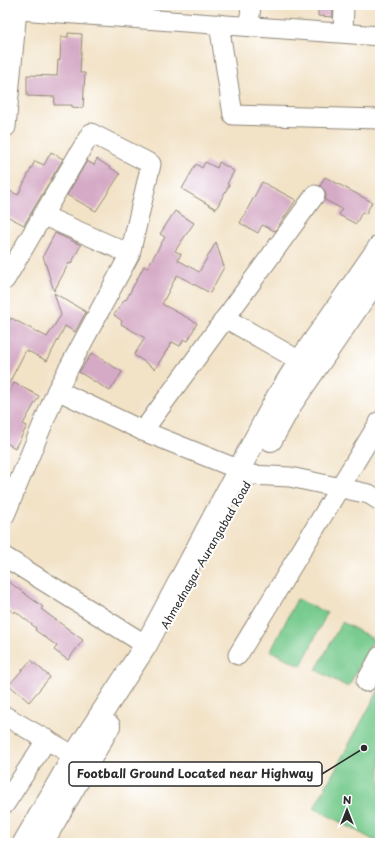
<svg xmlns="http://www.w3.org/2000/svg" width="385" height="848" viewBox="0 0 385 848" font-family="'Playpen Sans',sans-serif">
  <style>
    .grass { fill: #77cb8e; stroke: #517b5c }
    .building { fill: #d5aac6 }
    .lines { fill: none; stroke-linecap: round; stroke-linejoin: round }
    .minor-casing { stroke: #8e8678; stroke-width: 21 }
    .highway-casing { stroke: #8e8678; stroke-width: 24 }
    .minor { stroke: #fff; stroke-width: 19 }
    .highway { stroke: #fff; stroke-width: 22 }
    .labels { text-anchor: middle; stroke-width: 4; stroke-linejoin: round; paint-order: stroke }
    .street-label { font-size: 11px; fill: #2b2b2b; stroke: #fff }
    .leader { fill: none; stroke: #2b2b2b; stroke-width: 1.5 }
    .callout-dot { fill: #2b2b2b; stroke: #fff; stroke-width: 1.5 }
    .callout { fill: #fff; stroke: #2b2b2b; stroke-width: 1.5 }
    .callout-label { font-size: 12px; text-anchor: middle; font-weight: bold; fill: #2b2b2b }
  </style>
  <rect width="100%" height="100%" fill="#fff"/>
  <filter id="ink" filterUnits="userSpaceOnUse"><feTurbulence type="fractalNoise" baseFrequency=".025" numOctaves="2"/><feDisplacementMap in="SourceGraphic" scale="8" xChannelSelector="R" yChannelSelector="G"/><feConvolveMatrix kernelMatrix="1 2 1 2 8 2 1 2 1" color-interpolation-filters="sRGB"/></filter>
  <filter id="wash" filterUnits="userSpaceOnUse"><feTurbulence type="fractalNoise" baseFrequency=".012" numOctaves="4" result="noise"/><feDisplacementMap in="SourceGraphic" scale="16" xChannelSelector="R" yChannelSelector="G"/><feGaussianBlur stdDeviation="0.9" result="paint"/><feColorMatrix in="noise" values="0 0 0 0 0 0 0 0 0 0 0 0 0 0 0 0 0 1.4 0 .05"/><feComposite in="paint" operator="in"/></filter>
  <g filter="url(#wash)">
    <rect width="100%" height="100%" fill="#f2e2c6"/>
    <g class="grass">
      <polygon points="297,599 327,613 301,666 271,651"/>
      <polygon points="342,622 374,639 348,687 316,670"/>
      <polygon points="380,688 380,843 379,843 314,808"/>
    </g>
    <g id="blocks">
      <g class="building">
        <polygon points="318,5 333,5 333,17 318,16"/>
        <polygon points="68,33 82,34 80,73 85,73 83,108 72,107 72,105 54,105 55,97 27,96 27,75 57,76 58,60 60,60 61,37 68,37"/>
        <polygon points="51,152 63,159 24,225 5,215 5,202 10,191 18,195 35,161 44,165"/>
        <polygon points="97,159 120,174 96,211 67,195 87,161 94,165"/>
        <polygon points="205,162 217,168 219,162 234,171 227,184 229,185 216,209 182,189 196,164 202,168"/>
        <polygon points="325,177 372,202 366,214 362,212 356,224 339,215 342,209 325,200 326,196 325,191 320,186"/>
        <polygon points="262,182 296,200 275,231 262,225 258,233 240,223"/>
        <polygon points="175,211 194,223 175,251 181,254 178,260 199,272 216,242 224,267 210,293 177,275 162,304 197,323 188,341 184,339 180,346 172,342 155,369 134,355 145,338 121,324 122,321 114,315 125,299 126,300 144,266 147,268 165,237 160,234"/>
        <polygon points="55,233 81,245 71,264 69,263 54,291 43,256"/>
        <polygon points="54,293 86,312 75,332 65,326 47,361 26,350 5,391 5,329 11,318 47,337 61,315"/>
        <polygon points="92,353 122,372 110,391 79,372"/>
        <polygon points="14,383 39,396 23,424 27,426 15,448 5,442 5,401"/>
        <polygon points="5,579 43,607 41,609 83,640 68,660 54,650 57,646 35,630 36,628 15,611 14,613 5,606"/>
        <polygon points="31,660 50,677 29,702 9,685"/>
      </g>
    </g>
  </g>
  <g filter="url(#ink)">
    <use href="#blocks" fill-opacity="0" stroke="#8e8678" stroke-width="1"/>
    <g class="lines">
      <g class="minor-casing">
        <g id="minor">
          <polyline points="5,9 380,36"/>
          <polyline points="219,24 233,115 380,119"/>
          <polyline points="249,26 251,5"/>
          <polyline points="343,32 344,5"/>
          <polyline points="6,127 17,10"/>
          <polyline points="42,215 130,254"/>
          <polyline points="5,280 91,133 151,164 130,254 57,390 5,515"/>
          <polyline points="225,318 300,361"/>
          <polyline points="57,390 143,431 240,470"/>
          <polyline points="143,431 315,195"/>
          <polyline points="251,475 290,477 369,494 380,501"/>
          <polyline points="5,557 146,645"/>
          <polyline points="238,655 380,421"/>
          <polyline points="366,682 380,656"/>
          <polyline points="5,716 87,763"/>
          <polyline points="5,804 47,739"/>
        </g>
      </g>
      <g class="highway-casing">
        <g id="highway">
          <polyline points="271,440 291,404 380,274"/>
          <polyline points="24,843 74,756 146,645 278,396 300,361 380,246"/>
          <polyline points="42,843 109,726"/>
        </g>
      </g>
      <use href="#minor" class="minor"/>
      <use href="#highway" class="highway"/>
    </g>
  </g>
  <g class="labels">
    <g class="street-label">
      <text transform="translate(206 555) rotate(-60)" y="4">Ahmednagar Aurangabad Road</text>
    </g>
  </g>
  <path class="leader" d="M364 748L322 774"/>
  <circle class="callout-dot" cx="364" cy="748" r="4"/>
  <rect class="callout" x="69" y="762" width="253" height="24" rx="4"/>
  <g class="callout-label">
    <text x="195" y="778">Football Ground Located near Highway</text>
  </g>
  <rect width="385" height="848" fill="none" stroke="#fff" stroke-width="20"/>
  <g transform="translate(347 810)" stroke="#ffffff" stroke-width="3" paint-order="stroke">
  <path d="M0-3L7 15L0 10L-7 15Z" fill="#2b2b2b"/>
  <text y="-6" font-size="11" font-weight="bold" text-anchor="middle" fill="#2b2b2b">N</text>
  </g>
</svg>
